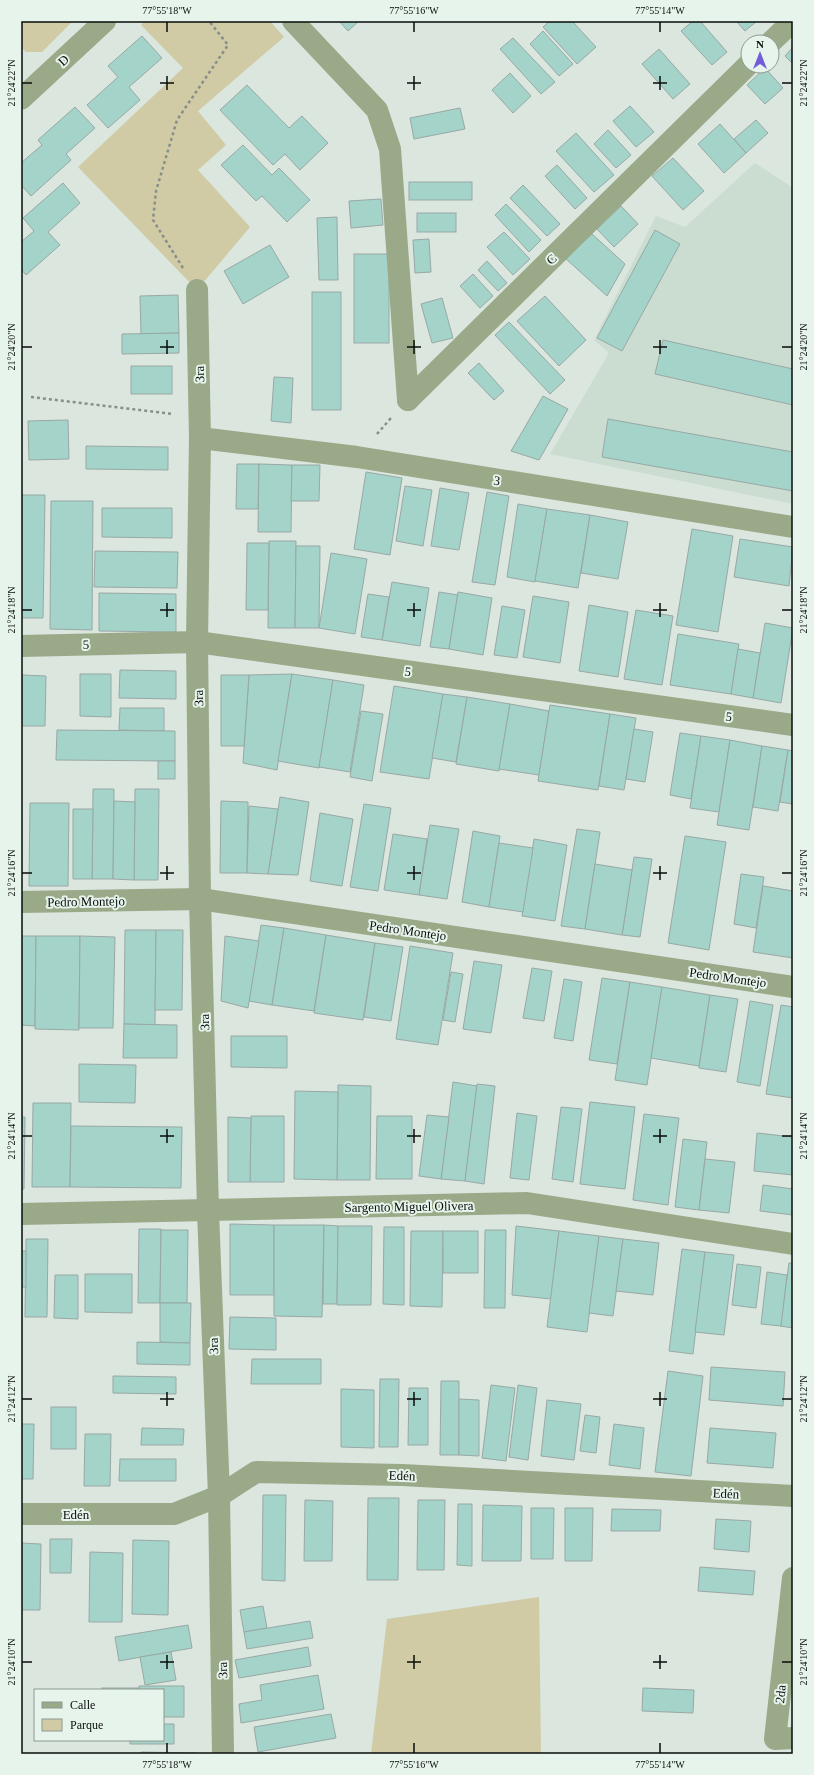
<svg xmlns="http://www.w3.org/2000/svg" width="814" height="1775" viewBox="0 0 814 1775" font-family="'Times New Roman',serif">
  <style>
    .built { fill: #cbddd0 }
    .green { fill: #d0cba5 }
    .building { fill: #a3d3c9; stroke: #99a8a5 }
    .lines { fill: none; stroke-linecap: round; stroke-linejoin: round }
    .path { stroke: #868f89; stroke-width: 2.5; stroke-dasharray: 3 3; stroke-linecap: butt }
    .minor { stroke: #9aa988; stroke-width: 22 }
    .ticks { fill: none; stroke: #090d0b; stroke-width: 1.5 }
    .labels { text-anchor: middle; stroke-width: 4; stroke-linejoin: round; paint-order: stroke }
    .street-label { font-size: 13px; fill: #090d0b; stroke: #e7f4eb }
    .neatline { fill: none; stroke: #090d0b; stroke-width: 1.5 }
    .ticks-label { font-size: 10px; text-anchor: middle; fill: #090d0b }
  </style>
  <rect width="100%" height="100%" fill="#dae6de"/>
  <polygon class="built" points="755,163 793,188 793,504 550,454 609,353 594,340 656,216 685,227"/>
  <g class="green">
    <polygon points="21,21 73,21 42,52 26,52 21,47"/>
    <polygon points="145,21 270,21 284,37 198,111 226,145 198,170 250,227 197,290 78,167 183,68 141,25"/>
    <polygon points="539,1597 541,1754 371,1754 387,1619"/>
  </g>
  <g class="building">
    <polygon points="339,21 359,21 348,31"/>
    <polygon points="550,21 572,21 596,47 577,64 543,27"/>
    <polygon points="693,21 700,21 727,52 712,65 681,31"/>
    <polygon points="736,21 757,21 745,31"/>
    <polygon points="543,31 573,64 559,76 530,44"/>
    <polygon points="142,36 162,58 129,87 140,100 108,128 87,105 118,77 108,66"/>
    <polygon points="513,38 555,82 541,94 500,49"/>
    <polygon points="793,47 793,64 785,56"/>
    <polygon points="659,49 690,84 673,99 642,64"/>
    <polygon points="765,68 783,88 765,104 747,85"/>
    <polygon points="510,73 531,96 513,113 492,90"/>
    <polygon points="247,85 289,128 302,116 328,143 300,170 285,154 273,165 220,110"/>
    <polygon points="630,106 654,132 636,147 613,121"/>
    <polygon points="75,107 95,128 66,154 71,160 31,196 21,185 21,163 42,145 38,140"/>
    <polygon points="460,108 465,129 414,139 410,118"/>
    <polygon points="756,120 768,133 746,153 734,139"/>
    <polygon points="720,124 746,153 724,173 698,144"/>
    <polygon points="608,130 631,155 616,168 594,144"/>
    <polygon points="576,133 614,175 594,192 556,151"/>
    <polygon points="243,145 272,175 279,168 310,200 287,222 262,196 256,201 221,165"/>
    <polygon points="673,158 704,191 683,210 652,176"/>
    <polygon points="557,165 587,198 575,209 545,176"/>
    <rect x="409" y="182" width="63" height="18"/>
    <polygon points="63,183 80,203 48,232 60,245 26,275 21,269 21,242 34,231 23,218"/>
    <polygon points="523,185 560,224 547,236 510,198"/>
    <polygon points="381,199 383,225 351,228 349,201"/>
    <polygon points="506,204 541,240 529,252 495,215"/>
    <polygon points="621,206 638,224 614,247 597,229"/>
    <rect x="417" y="213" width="39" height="19"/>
    <polygon points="337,217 338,280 319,280 317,218"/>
    <polygon points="655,230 680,244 622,351 597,338"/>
    <polygon points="504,232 530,259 513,275 487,247"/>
    <polygon points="592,234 625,264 607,296 565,258"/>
    <polygon points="429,239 431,272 415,273 413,240"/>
    <polygon points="270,245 289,277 243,304 224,271"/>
    <rect x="354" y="254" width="35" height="89"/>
    <polygon points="487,261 507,283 498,291 478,270"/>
    <polygon points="473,274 493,296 480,308 460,286"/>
    <rect x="312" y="292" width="29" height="118"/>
    <polygon points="178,295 179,333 141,334 140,296"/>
    <polygon points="545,296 586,340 559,366 517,321"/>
    <polygon points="442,298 453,338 432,343 421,304"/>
    <polygon points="509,322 565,380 550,394 495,335"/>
    <polygon points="179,333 179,353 122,354 122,334"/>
    <polygon points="663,340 793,369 793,405 655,374"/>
    <polygon points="479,363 504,391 494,400 468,373"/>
    <rect x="131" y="366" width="41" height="28"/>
    <polygon points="274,377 293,378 291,423 271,421"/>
    <polygon points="543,396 568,409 539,460 511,451"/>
    <polygon points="608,419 793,452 793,491 602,457"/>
    <polygon points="68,420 69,459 29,460 28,421"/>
    <polygon points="86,446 168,447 168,470 86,469"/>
    <polygon points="237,464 259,464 258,509 236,509"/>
    <polygon points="259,464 292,465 291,532 258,532"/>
    <polygon points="292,465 320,465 319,501 291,501"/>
    <polygon points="366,472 402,478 390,555 354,549"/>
    <polygon points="405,486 432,490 423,546 396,541"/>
    <polygon points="440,488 469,493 459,550 431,546"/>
    <polygon points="487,492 509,496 495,585 472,582"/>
    <polygon points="21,495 45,495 43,618 21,618"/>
    <polygon points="51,501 93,501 92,630 50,629"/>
    <polygon points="518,504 547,509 535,582 507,577"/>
    <polygon points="102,508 172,508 172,538 102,537"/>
    <polygon points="547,509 590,515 578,588 535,581"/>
    <polygon points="590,515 628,522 618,579 581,573"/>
    <polygon points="692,529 733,536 718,632 676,625"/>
    <polygon points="740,539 793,547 789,586 734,577"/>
    <polygon points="269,541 296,541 295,628 268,628"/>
    <polygon points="247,543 269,543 268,610 246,610"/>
    <polygon points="296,546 320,546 319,628 295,628"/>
    <polygon points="95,551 178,552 177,588 94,587"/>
    <polygon points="331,553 367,559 355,634 319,628"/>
    <polygon points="392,582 429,588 420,646 382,640"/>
    <polygon points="439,592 458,595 449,649 430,647"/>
    <polygon points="458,592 492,598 483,655 449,649"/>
    <polygon points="99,593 176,594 176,632 99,631"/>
    <polygon points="368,594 389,597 382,640 361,637"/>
    <polygon points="533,596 569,602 560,663 523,657"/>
    <polygon points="589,605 628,612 618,677 579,671"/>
    <polygon points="502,606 525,610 517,658 494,655"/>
    <polygon points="636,610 673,616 662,685 624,679"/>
    <polygon points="765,623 793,628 781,703 753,698"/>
    <polygon points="678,634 739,644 731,694 670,685"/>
    <polygon points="738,649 760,653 753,698 731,694"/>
    <polygon points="120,670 176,671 176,699 119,698"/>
    <polygon points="80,674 111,674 111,717 80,716"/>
    <polygon points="292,674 277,770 243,763 249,675"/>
    <polygon points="292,674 333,680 319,768 278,761"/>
    <polygon points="22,675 46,676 45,726 22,726"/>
    <polygon points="221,675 249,675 244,746 221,746"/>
    <polygon points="333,680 364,685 350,772 319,767"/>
    <polygon points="394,686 443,694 429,779 380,772"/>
    <polygon points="443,694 467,697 456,762 432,758"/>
    <polygon points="467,697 510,704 499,771 456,764"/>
    <polygon points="510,704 549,711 539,775 499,769"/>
    <polygon points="550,705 610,714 598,790 538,781"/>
    <polygon points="120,708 164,708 164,731 119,730"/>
    <polygon points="361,711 383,714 372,781 350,777"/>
    <polygon points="610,714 636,718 624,790 599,786"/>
    <polygon points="634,729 653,732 645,782 626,779"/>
    <polygon points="57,730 175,731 175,761 56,760"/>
    <polygon points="680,733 701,736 691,799 670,795"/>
    <polygon points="701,736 730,740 719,812 690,808"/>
    <polygon points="730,740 762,746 749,830 717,825"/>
    <polygon points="762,746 788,750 778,811 753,807"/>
    <polygon points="788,750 793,751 793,804 780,802"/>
    <rect x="158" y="761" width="17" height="18"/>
    <polygon points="93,789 114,789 113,879 92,879"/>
    <polygon points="135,789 159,789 158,880 134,880"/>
    <polygon points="280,797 309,802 298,875 268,874"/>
    <polygon points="114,801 135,802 134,880 113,879"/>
    <polygon points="221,801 248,802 247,873 220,873"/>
    <polygon points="30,803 69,803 68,886 29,886"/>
    <polygon points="364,804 391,808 378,891 350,887"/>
    <polygon points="249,806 278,809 268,874 247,873"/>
    <polygon points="73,809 93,809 92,879 73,879"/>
    <polygon points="320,813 353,819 342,886 310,881"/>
    <polygon points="430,825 459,829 447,899 419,895"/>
    <polygon points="577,829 600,832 585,929 561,926"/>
    <polygon points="473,831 500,836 489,907 462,902"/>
    <polygon points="393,834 427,839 419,895 384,890"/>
    <polygon points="685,836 726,842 709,950 668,943"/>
    <polygon points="534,839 567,845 555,921 522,916"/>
    <polygon points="499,843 533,848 523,912 489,907"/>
    <polygon points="634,857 652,859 640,937 622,935"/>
    <polygon points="595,864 632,870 622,935 585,929"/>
    <polygon points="741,874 764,877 756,928 734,924"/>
    <polygon points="763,886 793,891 793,958 753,952"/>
    <polygon points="261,925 284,928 272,1005 249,1001"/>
    <polygon points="284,928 326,935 314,1011 272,1005"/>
    <polygon points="125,930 156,930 155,1025 124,1024"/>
    <polygon points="156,930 183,930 182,1010 155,1010"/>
    <polygon points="326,935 375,943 363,1020 314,1013"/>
    <polygon points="21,936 36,936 35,1026 21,1025"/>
    <polygon points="36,936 80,936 79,1030 35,1029"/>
    <polygon points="80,936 115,937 113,1028 79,1028"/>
    <polygon points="225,936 259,941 248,1008 221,1001"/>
    <polygon points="375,943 403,947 391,1021 364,1017"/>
    <polygon points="410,946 453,953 438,1045 396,1039"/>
    <polygon points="474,961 502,965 491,1033 463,1029"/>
    <polygon points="532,968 552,971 544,1021 523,1018"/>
    <polygon points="451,972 463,974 455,1022 443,1020"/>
    <polygon points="602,978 630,982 617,1064 589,1060"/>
    <polygon points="564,979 582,982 573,1041 554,1038"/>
    <polygon points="630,982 662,987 647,1085 615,1080"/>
    <polygon points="662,987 710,995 699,1066 651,1058"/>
    <polygon points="710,995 738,999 726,1072 699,1068"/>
    <polygon points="750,1001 773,1005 760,1086 737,1082"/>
    <polygon points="781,1005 793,1007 793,1098 766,1094"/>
    <polygon points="124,1024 177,1025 177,1058 123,1058"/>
    <polygon points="231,1036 287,1036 287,1068 231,1067"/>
    <polygon points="79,1064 136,1065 135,1103 79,1102"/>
    <polygon points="453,1082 477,1086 465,1181 441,1179"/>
    <polygon points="477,1084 495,1086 484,1184 465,1181"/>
    <polygon points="338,1085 371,1086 370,1180 337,1180"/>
    <polygon points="295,1091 338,1092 337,1180 294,1179"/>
    <polygon points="590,1102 635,1107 625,1189 580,1184"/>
    <polygon points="33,1103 71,1103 70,1187 32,1187"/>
    <polygon points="561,1107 582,1109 573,1182 552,1179"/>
    <polygon points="517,1113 537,1116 529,1180 510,1178"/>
    <polygon points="644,1114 679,1118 668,1205 633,1200"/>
    <polygon points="427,1115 449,1117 441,1179 419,1176"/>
    <polygon points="251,1116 284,1116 284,1182 250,1182"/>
    <polygon points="377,1116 412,1116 412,1179 376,1179"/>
    <polygon points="21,1117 25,1117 24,1189 21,1189"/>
    <polygon points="228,1117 251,1118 250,1182 228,1182"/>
    <polygon points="71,1126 182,1127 181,1188 70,1187"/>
    <polygon points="757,1133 793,1137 793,1175 754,1171"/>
    <polygon points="683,1139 707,1142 699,1210 675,1207"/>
    <polygon points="705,1159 735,1162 729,1213 699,1210"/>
    <polygon points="763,1185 793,1189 793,1215 760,1211"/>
    <polygon points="230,1224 274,1225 274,1295 230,1295"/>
    <polygon points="274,1225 324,1225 322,1317 274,1316"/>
    <polygon points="324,1225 338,1226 337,1304 323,1304"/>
    <polygon points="338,1226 372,1226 371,1305 337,1305"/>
    <polygon points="516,1226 559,1231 551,1299 512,1295"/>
    <polygon points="384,1227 404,1227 404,1305 383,1304"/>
    <polygon points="139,1229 161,1229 160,1303 138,1303"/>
    <polygon points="161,1230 188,1230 187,1303 160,1303"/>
    <polygon points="485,1230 506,1230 505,1308 484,1308"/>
    <polygon points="411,1231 443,1231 442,1307 410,1306"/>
    <rect x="443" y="1231" width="35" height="42"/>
    <polygon points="559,1231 599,1236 587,1332 547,1327"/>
    <polygon points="599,1236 623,1239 613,1316 589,1313"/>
    <polygon points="26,1239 48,1239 47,1317 25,1317"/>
    <polygon points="623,1239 659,1243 653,1295 616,1291"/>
    <polygon points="682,1249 705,1252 693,1354 669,1351"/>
    <rect x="21" y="1251" width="5" height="36"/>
    <polygon points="705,1252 734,1255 724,1335 695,1332"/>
    <polygon points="789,1263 793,1263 793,1328 780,1326"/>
    <polygon points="737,1264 761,1267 756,1308 732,1305"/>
    <polygon points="767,1272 787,1275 781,1326 761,1324"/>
    <polygon points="85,1274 132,1274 132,1313 85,1312"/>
    <polygon points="55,1275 78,1275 78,1319 54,1318"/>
    <polygon points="160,1303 191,1303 190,1343 160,1342"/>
    <polygon points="230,1317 276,1318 276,1350 229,1349"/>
    <polygon points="137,1342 190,1343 190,1365 137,1364"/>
    <polygon points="252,1359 321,1359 321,1384 251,1384"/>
    <polygon points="711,1367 785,1372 783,1406 709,1400"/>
    <polygon points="668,1371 703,1376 691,1476 655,1472"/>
    <polygon points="113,1376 176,1377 176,1394 113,1393"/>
    <polygon points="380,1379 399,1379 398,1447 379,1447"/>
    <polygon points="441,1381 459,1381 459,1455 440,1455"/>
    <polygon points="491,1385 515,1388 506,1461 482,1458"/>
    <polygon points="518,1385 537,1388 528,1460 509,1457"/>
    <polygon points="409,1388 428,1388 428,1445 408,1445"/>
    <polygon points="341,1389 374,1390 374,1448 341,1447"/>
    <polygon points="459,1399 479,1400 479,1456 459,1455"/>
    <polygon points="547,1400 581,1404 574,1460 541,1456"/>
    <rect x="51" y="1407" width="25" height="42"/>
    <polygon points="585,1415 600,1417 596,1453 580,1451"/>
    <polygon points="21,1424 34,1424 33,1479 21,1479"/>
    <polygon points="614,1424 644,1428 640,1469 609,1465"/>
    <polygon points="142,1428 184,1429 183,1445 141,1445"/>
    <polygon points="710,1428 776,1433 773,1468 707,1463"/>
    <polygon points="85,1434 111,1434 110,1486 84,1486"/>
    <polygon points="120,1459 176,1459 176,1481 119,1481"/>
    <polygon points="263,1495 286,1495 285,1581 262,1580"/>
    <polygon points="368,1498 399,1498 398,1580 367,1580"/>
    <polygon points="305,1500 333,1501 332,1561 304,1561"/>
    <polygon points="418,1500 445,1500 444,1570 417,1570"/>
    <polygon points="458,1504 472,1504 472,1566 457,1565"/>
    <polygon points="483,1505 522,1506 521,1561 482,1561"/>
    <polygon points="531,1508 554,1508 553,1559 531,1559"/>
    <polygon points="565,1508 593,1508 592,1561 565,1561"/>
    <polygon points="612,1509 661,1510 660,1531 611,1531"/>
    <polygon points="716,1519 751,1521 749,1552 714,1549"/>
    <polygon points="50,1539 72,1539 71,1573 50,1573"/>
    <polygon points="133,1540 169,1541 168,1615 132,1614"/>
    <polygon points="21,1543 41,1544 40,1610 21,1610"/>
    <polygon points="90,1552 123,1553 122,1622 89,1622"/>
    <polygon points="700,1567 755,1571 753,1595 698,1591"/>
    <polygon points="263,1606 267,1628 244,1632 240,1610"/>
    <polygon points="310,1621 313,1638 247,1649 244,1632"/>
    <polygon points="188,1625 192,1648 119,1661 115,1637"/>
    <polygon points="308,1647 311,1666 239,1678 235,1660"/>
    <polygon points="171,1652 176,1680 145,1685 140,1657"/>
    <polygon points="318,1675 324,1709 241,1723 239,1704 262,1700 260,1685"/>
    <polygon points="139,1686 184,1686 184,1717 163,1717 163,1690 139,1690"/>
    <rect x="102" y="1688" width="37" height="2"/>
    <polygon points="643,1688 694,1690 693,1713 642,1711"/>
    <polygon points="331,1714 336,1738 258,1752 254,1727"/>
    <polygon points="163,1724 174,1724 174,1744 130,1744 130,1740 163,1740"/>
    <polygon points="141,1752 196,1753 195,1754 141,1754"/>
  </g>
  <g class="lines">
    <g class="path">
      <polyline points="183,268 153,220 156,191 177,120 228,45 209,21"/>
      <polyline points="31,397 173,414"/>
      <polyline points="377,434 391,418"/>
    </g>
    <g class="minor">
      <polyline points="293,21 377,110 390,149 408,400"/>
      <polyline points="771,42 793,21"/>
      <polyline points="21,99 105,21"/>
      <polyline points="197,290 200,438 197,642 200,899 208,1211 219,1496 223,1754"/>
      <polyline points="408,400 748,65"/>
      <polyline points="200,438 357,457 793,527"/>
      <polyline points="21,646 197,642 793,725"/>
      <polyline points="21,902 200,899 793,987"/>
      <polyline points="21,1214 527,1203 793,1244"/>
      <polyline points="21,1514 174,1514 219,1496 256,1472 402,1475 793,1496"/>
      <polyline points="793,1578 775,1739 793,1738"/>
    </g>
  </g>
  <path class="ticks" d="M167 22V32M414 22V32M660 22V32M167 76V90M414 76V90M660 76V90M22 83H32M160 83H174M407 83H421M653 83H667M782 83H792M167 340V354M414 340V354M660 340V354M22 347H32M160 347H174M407 347H421M653 347H667M782 347H792M167 603V617M414 603V617M660 603V617M22 610H32M160 610H174M407 610H421M653 610H667M782 610H792M167 866V880M414 866V880M660 866V880M22 873H32M160 873H174M407 873H421M653 873H667M782 873H792M167 1129V1143M414 1129V1143M660 1129V1143M22 1136H32M160 1136H174M407 1136H421M653 1136H667M782 1136H792M167 1392V1406M414 1392V1406M660 1392V1406M22 1399H32M160 1399H174M407 1399H421M653 1399H667M782 1399H792M167 1655V1669M414 1655V1669M660 1655V1669M22 1662H32M160 1662H174M407 1662H421M653 1662H667M782 1662H792M167 1743V1753M414 1743V1753M660 1743V1753"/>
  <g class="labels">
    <g class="street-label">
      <text transform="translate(63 60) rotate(-43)" y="5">D</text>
      <text transform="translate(551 259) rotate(-45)" y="5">C</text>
      <text transform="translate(199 374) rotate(-91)" y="5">3ra</text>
      <text transform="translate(497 480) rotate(9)" y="5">3</text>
      <text transform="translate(86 644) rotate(-1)" y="5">5</text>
      <text transform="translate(408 671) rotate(8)" y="5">5</text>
      <text transform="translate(198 698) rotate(-91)" y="5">3ra</text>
      <text transform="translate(729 716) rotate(8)" y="5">5</text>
      <text transform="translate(86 901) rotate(-1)" y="5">Pedro Montejo</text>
      <text transform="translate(408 930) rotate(8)" y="5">Pedro Montejo</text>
      <text transform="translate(728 977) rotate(8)" y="5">Pedro Montejo</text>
      <text transform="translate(204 1022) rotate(-91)" y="5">3ra</text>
      <text transform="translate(409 1206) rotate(-1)" y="5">Sargento Miguel Olivera</text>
      <text transform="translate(213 1346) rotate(-92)" y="5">3ra</text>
      <text transform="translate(402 1475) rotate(2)" y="5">Edén</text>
      <text transform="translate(726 1493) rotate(3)" y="5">Edén</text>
      <text x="76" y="1519">Edén</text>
      <text transform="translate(222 1670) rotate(-91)" y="5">3ra</text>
      <text transform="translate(780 1694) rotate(-84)" y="5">2da</text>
    </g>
  </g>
  <rect width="814" height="1775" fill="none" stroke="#e7f4eb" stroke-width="44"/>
  <rect x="34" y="1689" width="130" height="52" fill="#e7f4eb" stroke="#8e9891"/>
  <rect x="42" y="1702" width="20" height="6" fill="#9aa988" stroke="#8e9891"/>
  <text x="70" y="1709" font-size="12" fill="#090d0b">Calle</text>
  <rect x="42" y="1719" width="20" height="12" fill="#d0cba5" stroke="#8e9891"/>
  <text x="70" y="1729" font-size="12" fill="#090d0b">Parque</text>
  <g transform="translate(760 54)"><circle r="19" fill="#e7f4eb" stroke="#8e9891"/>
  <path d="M0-3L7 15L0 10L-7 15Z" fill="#745dd8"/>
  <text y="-6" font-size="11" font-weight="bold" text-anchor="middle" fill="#090d0b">N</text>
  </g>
  <rect x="22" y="22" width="770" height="1731" class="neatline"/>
  <g class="ticks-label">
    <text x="167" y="14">77°55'18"W</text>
    <text x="414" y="14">77°55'16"W</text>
    <text x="660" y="14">77°55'14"W</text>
    <text transform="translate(11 83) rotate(-90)" y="4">21°24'22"N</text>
    <text transform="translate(803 83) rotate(-90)" y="4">21°24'22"N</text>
    <text transform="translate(11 347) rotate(-90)" y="4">21°24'20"N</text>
    <text transform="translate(803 347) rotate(-90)" y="4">21°24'20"N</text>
    <text transform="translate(11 610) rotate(-90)" y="4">21°24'18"N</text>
    <text transform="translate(803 610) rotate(-90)" y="4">21°24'18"N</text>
    <text transform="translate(11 873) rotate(-90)" y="4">21°24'16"N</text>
    <text transform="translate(803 873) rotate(-90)" y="4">21°24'16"N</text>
    <text transform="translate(11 1136) rotate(-90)" y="4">21°24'14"N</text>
    <text transform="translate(803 1136) rotate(-90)" y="4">21°24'14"N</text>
    <text transform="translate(11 1399) rotate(-90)" y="4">21°24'12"N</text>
    <text transform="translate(803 1399) rotate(-90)" y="4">21°24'12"N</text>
    <text transform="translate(11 1662) rotate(-90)" y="4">21°24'10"N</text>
    <text transform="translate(803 1662) rotate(-90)" y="4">21°24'10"N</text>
    <text x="167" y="1768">77°55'18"W</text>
    <text x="414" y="1768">77°55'16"W</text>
    <text x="660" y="1768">77°55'14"W</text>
  </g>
</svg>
